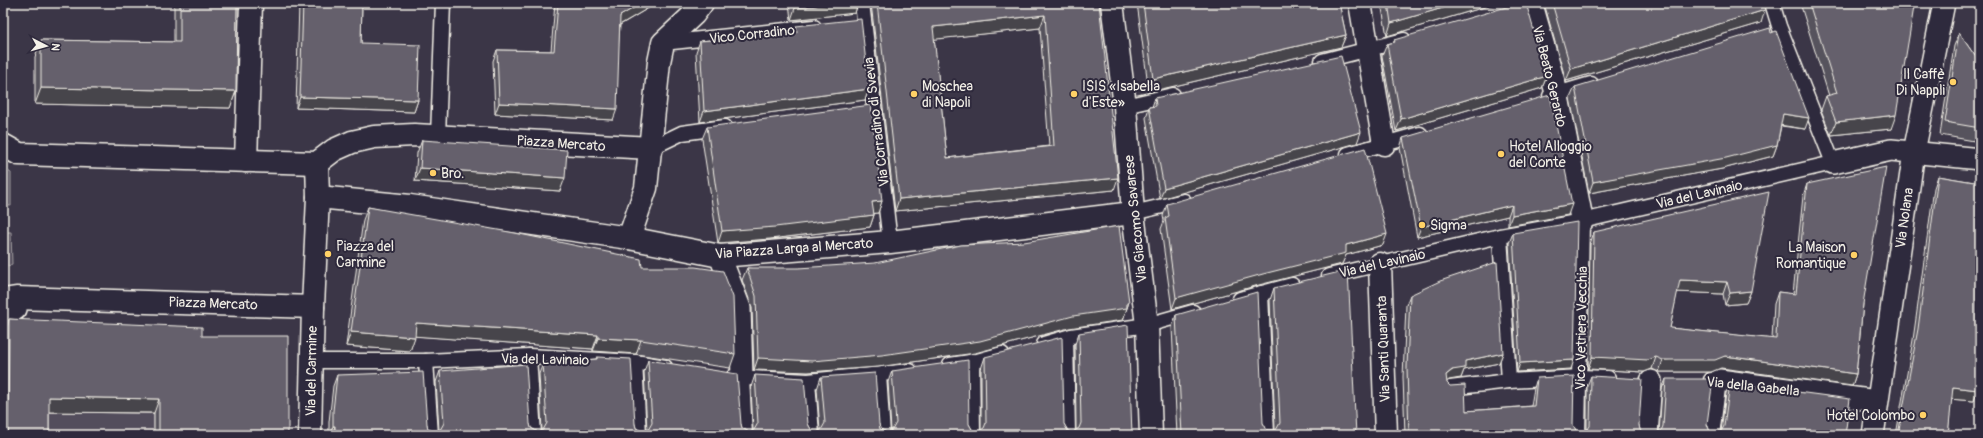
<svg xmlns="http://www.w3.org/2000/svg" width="1983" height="438" viewBox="0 0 1983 438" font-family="Pangolin,sans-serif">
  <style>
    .green { fill: #534e5c; stroke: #a4a0a2 }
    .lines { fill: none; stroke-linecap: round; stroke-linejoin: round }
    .service-casing { stroke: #f4f1e8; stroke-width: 17 }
    .pedestrian-casing { stroke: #f4f1e8; stroke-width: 24 }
    .minor-casing { stroke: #f4f1e8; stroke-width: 25 }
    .service { stroke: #2f2a3d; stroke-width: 14 }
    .pedestrian { stroke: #2f2a3d; stroke-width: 21 }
    .minor { stroke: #2f2a3d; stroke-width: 22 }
    .wall { fill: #57535d; stroke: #f4f1e8; fill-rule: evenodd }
    .shaded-wall { fill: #47444c; stroke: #f4f1e8 }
    .building { fill: #65616c; stroke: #f4f1e8; fill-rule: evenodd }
    .poi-dot { fill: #ffd166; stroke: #2f2a3d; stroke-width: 1.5 }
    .labels { text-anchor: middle; stroke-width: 4; stroke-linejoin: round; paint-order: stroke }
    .street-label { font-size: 14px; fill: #f4f1e8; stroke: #2f2a3d }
    .poi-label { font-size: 14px; fill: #f4f1e8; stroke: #2f2a3d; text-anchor: start }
  </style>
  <rect width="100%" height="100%" fill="#3b3647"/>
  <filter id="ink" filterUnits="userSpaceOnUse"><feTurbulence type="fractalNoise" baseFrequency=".025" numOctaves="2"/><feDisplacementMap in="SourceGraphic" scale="8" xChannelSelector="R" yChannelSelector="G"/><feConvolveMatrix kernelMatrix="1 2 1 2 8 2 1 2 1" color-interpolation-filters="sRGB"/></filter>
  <g filter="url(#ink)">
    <g class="green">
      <polygon points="3,168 11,173 11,206 3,205"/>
      <polygon points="3,232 11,232 12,264 3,269"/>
      <polygon points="44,412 154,413 154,435 44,435"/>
    </g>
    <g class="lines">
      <g class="service-casing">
        <g id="service">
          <polyline points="862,3 890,242"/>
          <polyline points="663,43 814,27"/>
          <polyline points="1322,61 1404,40"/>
          <polyline points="1550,96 1591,84"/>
          <polyline points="1125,106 1173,95"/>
          <polyline points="438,136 443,3"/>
          <polyline points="651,148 682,133 725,127"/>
          <polyline points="1348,154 1420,134"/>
          <polyline points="1133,213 1184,201"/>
          <polyline points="1329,276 1500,236 1582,221 1833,163 1779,26 1772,3"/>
          <polyline points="1261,293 1267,435"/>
          <polyline points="1240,299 1292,285"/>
          <polyline points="1066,338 1068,435"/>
          <polyline points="1044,344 1071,336 1147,325 1193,312"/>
          <polyline points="529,356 534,435"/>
          <polyline points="311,361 426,361 529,356 635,362 665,367"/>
          <polyline points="426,361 431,435"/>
          <polyline points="972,361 973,435"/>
          <polyline points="635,362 639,435"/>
          <polyline points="950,365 977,361 1002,354"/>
          <polyline points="879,375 883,435"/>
          <polyline points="733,377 808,381 910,371"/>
          <polyline points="742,378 745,435"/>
          <polyline points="1711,380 1719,380 1712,435"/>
          <polyline points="808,381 812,435"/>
          <polyline points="1509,381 1580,377 1608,378"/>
          <polyline points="1450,388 1509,381 1500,236"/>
          <polyline points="1578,435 1582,221"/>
        </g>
      </g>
      <g class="pedestrian-casing">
        <g id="pedestrian">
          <polyline points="1833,163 1891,150 1980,159"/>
          <polyline points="720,256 740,308 742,378"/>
          <polyline points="3,320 9,313 16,309"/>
          <polyline points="1719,380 1877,401"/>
          <polyline points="1647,435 1651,381"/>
          <polyline points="1873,435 1914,152 1944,3"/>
        </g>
      </g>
      <g class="minor-casing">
        <g id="minor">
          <polyline points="1112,3 1125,106 1133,213 1147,325 1151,435"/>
          <polyline points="1360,3 1384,144"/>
          <polyline points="1531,3 1557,94 1582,221"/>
          <polyline points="3,145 19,154 317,163 334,150 352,142 374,137 414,135 651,148"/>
          <polyline points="246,161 251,3"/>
          <polyline points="318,197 410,206 629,238 720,256 890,242 1133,213"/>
          <polyline points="629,238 646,188 659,62 663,43 694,14 702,3"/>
          <polyline points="1380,264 1386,435"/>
          <polyline points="3,300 16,298 313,307 318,197 317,163"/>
          <polyline points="310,435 313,307"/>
        </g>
      </g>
      <use href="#service" class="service"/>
      <use href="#pedestrian" class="pedestrian"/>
      <use href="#minor" class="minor"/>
    </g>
    <g class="wall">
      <polygon points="174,3 237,3 236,91 230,108 35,104 35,57 41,40 174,42"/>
      <polygon points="299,3 362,3 361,43 418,100 414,112 296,108"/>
      <polygon points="555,3 657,3 620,25 613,120 495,114 493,61 497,50 551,51"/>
      <polygon points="789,3 858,3 855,13 791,20"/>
      <path d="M871 3H1099L1114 190 895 211ZM1040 28 1049 146 947 158 934 39Z"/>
      <polygon points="1137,3 1339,3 1346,35 1341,47 1149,92"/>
      <polygon points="1381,3 1498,3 1387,36"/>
      <polygon points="1544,3 1763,3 1761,23 1566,81"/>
      <polygon points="1800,3 1914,3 1891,129 1831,135 1821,110 1826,96 1829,96"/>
      <polygon points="796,26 869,89 865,100 700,122 696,52 700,41 794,32"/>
      <polygon points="1959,33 1980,63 1980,142 1940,135 1954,46"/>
      <polygon points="1394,40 1547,76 1542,88 1396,131 1382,56 1387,44 1394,42"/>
      <polygon points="1575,87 1805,129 1781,126 1777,145 1773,156 1722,169 1589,193 1570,98"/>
      <polygon points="1155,98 1357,143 1160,199 1146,118 1149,107 1152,107"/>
      <polygon points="707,127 882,201 878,213 874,213 874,215 870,227 770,239 718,243 702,139"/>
      <polygon points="1403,138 1568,215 1508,226 1508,216 1417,237 1400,148"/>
      <polygon points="422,140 560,191 415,181 417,153"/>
      <polygon points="1938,176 1980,183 1980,377 1979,377 1974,401 1951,399 1948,435 1896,435 1913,340 1934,188"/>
      <polygon points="1807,184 1863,304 1856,374 1852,386 1721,368 1711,372 1659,372 1652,369 1644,372 1588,369 1590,244 1594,232 1751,291 1746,303 1725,305 1723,294 1677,292 1670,328 1772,339 1774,304 1778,292 1793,294 1803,196"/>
      <polygon points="1167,204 1383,245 1346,255 1342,264 1259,285 1172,309 1161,229 1164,221 1163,216"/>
      <polygon points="368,207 642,267 735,354 730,368 636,354 593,351 593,349 415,336 410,351 346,346 363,220"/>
      <polygon points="1513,233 1571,369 1517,372 1509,243"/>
      <polygon points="747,268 1129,302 1123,320 1069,328 975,353 878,367 808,372 754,370 752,307 742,280"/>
      <polygon points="1274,288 1356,435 1177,435 1172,327 1176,315 1263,423 1267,430 1275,430 1270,300"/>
      <polygon points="1410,295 1503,353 1499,363 1464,370 1461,378 1449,380 1446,381 1447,383 1466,411 1531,406 1534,388 1537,378 1573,425 1577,432 1582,433 1586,432 1587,431 1587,386 1591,376 1639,425 1640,430 1645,435 1405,435 1403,377 1406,305"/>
      <polygon points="9,319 202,336 288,435 154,435 154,413 49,412 49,435 3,435 4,334"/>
      <polygon points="1079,333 1132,435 329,435 329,422 333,386 337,375 427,424 428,429 435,432 439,431 436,382 440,371 530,424 531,428 538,432 542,431 539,374 543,363 596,359 597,357 635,424 636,428 643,432 647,431 644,372 648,360 741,424 742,428 749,432 753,431 751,387 755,375 808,424 812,431 816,432 820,431 817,389 821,377 879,424 880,429 887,432 891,431 888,382 892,371 969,424 973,431 978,432 981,430 981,369 985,357 1064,424 1068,431 1073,432 1076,430 1075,344"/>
      <polygon points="1666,379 1707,424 1710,432 1715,433 1721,431 1726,393 1730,383 1845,435 1659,433 1662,389"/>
    </g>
    <g class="shaded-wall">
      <polygon points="642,3 657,3 616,27 620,16"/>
      <polygon points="841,3 858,3 855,13 791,20 795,8"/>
      <polygon points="1460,3 1498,3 1387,36 1391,23"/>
      <polygon points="1765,10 1761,23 1566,81 1571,69"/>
      <polygon points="1045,15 1040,28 928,40 933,27"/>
      <polygon points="1346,35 1341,47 1149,92 1153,79"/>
      <polygon points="1547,76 1542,88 1396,131 1401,119"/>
      <polygon points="41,88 236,91 230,108 35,104"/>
      <polygon points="869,89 865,100 700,122 704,111"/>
      <polygon points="300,97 418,100 414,112 296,108"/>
      <polygon points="499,103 617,109 613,120 495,114"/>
      <polygon points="1783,114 1809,118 1805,129 1779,125"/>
      <polygon points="1896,115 1891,129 1831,135 1836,122"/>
      <polygon points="1361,132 1357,143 1160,199 1164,188"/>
      <polygon points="1777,145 1773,156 1722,169 1589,193 1593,182"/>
      <polygon points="420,168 565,178 560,191 415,181"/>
      <polygon points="1118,178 1114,190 895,211 899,199"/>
      <polygon points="882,201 878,213 868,214 872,202"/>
      <polygon points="1572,204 1568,215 1508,226 1512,215"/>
      <polygon points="1512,205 1508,216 1417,237 1421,227"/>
      <polygon points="874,215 870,227 770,239 718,243 722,231"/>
      <polygon points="1387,234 1383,245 1346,255 1342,264 1259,285 1172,309 1176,298 1346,245"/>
      <polygon points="1680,280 1727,282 1723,294 1675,292"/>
      <polygon points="1751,291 1746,303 1725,305 1730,293"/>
      <polygon points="1129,302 1123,320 1069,328 975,353 878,367 808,372 754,370 758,358"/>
      <polygon points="416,323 598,335 593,349 412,336"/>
      <polygon points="351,332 415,337 410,351 346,346"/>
      <polygon points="598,338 641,340 636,354 593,351"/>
      <polygon points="1503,353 1499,363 1464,370 1461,378 1449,380 1442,385 1446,375 1465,361"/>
      <polygon points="1725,356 1856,374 1852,386 1721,368 1711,372 1659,372 1663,360"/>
      <polygon points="1592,357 1656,357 1652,369 1644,372 1588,369"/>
      <polygon points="1574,360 1571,369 1517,372 1520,363"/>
      <polygon points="1953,387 1978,390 1974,401 1948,399"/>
      <polygon points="49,397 159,399 154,413 44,412"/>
      <polygon points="333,426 335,426 332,435 330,435"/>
    </g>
    <g class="building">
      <polygon points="180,3 237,3 236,91 41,88 41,40 180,42"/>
      <polygon points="303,3 362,3 361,43 420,45 418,100 300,97"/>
      <polygon points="558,3 642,3 620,16 617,109 499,103 497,50 554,51"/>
      <polygon points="795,3 841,3 795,8"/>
      <path d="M877 3H1099L1118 178 899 199ZM1045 15 1054 146 947 158 933 27Z"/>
      <polygon points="1143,3 1339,3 1346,35 1153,79"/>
      <polygon points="1388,3 1460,3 1391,23"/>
      <polygon points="1520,3 1526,3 1547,76 1401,119 1387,44 1395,42 1394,40"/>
      <polygon points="1552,3 1763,3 1765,10 1571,69"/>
      <polygon points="1809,3 1914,3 1914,7 1896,115 1836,122 1826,96 1837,93"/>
      <polygon points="861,19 869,89 704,111 700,41 797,32 796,26"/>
      <polygon points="1770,28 1771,33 1776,31 1809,118 1783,114 1777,145 1726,158 1593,182 1575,87"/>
      <polygon points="1959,33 1980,63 1980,128 1945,122"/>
      <polygon points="1341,56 1361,132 1164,188 1149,107 1156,106 1155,98"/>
      <polygon points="1550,95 1572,204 1512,215 1512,205 1421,227 1403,138"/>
      <polygon points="871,105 882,201 872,202 874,215 775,227 722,231 707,127"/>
      <polygon points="422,140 567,150 565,178 420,168"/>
      <polygon points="1365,148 1387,234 1346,245 1346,253 1263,274 1176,298 1165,218 1169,216 1167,204"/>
      <polygon points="1886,167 1863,304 1856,374 1725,356 1715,360 1663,360 1656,357 1648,360 1592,357 1594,232 1769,192 1751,291 1730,293 1727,282 1680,280 1670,328 1776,339 1778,292 1796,294 1807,184"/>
      <polygon points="1938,176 1980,183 1980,372 1978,390 1953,387 1948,435 1898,435 1918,329"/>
      <polygon points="368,207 515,233 641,259 642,267 695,267 723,271 733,297 735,354 641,340 598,338 598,335 416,323 415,337 351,332"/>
      <polygon points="1577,222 1574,360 1520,363 1513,233"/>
      <polygon points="1119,226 1129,302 1127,303 1127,308 1073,316 980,341 882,355 812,361 758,358 756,296 747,268 798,268 875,263 961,245 1024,242"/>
      <polygon points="1497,262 1503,353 1465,361 1465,368 1452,370 1446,375 1447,383 1450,386 1465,385 1466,411 1534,406 1537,378 1574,376 1573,425 1577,432 1582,433 1586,432 1590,426 1591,376 1642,379 1639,425 1640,430 1645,435 1409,435 1407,367 1410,295 1440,281"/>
      <polygon points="1348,270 1356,435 1182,435 1176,315 1257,292 1263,423 1267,430 1276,430 1280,423 1274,288"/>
      <polygon points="9,319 202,327 202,336 288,336 288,435 159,435 159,399 49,397 49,435 8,435"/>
      <polygon points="1128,325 1132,435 335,435 335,426 333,426 333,411 337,375 423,372 427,424 428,429 435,432 440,430 444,423 440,371 526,364 530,424 531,428 538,432 543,430 547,423 543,363 597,359 597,357 631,359 635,424 636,428 643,432 648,430 652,423 648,360 737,374 741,424 742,428 749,432 754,430 758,423 755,375 804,378 808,424 812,431 816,432 821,430 825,423 821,377 875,373 879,424 880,429 887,432 892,430 896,423 892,371 968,360 969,424 973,431 978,432 984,428 986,423 985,357 1062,337 1064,424 1068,431 1073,432 1079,428 1081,423 1079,333"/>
      <polygon points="1666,379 1713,379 1707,424 1710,432 1715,433 1722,430 1724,426 1730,383 1850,399 1845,435 1657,435 1661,431 1663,426"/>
    </g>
  </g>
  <g class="poi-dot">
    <circle cx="1953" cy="82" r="4"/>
    <circle cx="914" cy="94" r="4"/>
    <circle cx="1074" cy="94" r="4"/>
    <circle cx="1501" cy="154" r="4"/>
    <circle cx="433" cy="173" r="4"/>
    <circle cx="1422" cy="225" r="4"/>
    <circle cx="328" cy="254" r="4"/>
    <circle cx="1854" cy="255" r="4"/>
    <circle cx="1923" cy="415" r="4"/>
  </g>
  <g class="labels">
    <g class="street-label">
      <text transform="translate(752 34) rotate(-6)" y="5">Vico Corradino</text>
      <text transform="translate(1550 76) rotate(76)" y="5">Via Beato Gerardo</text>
      <text transform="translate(876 122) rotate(-97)" y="5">Via Corradino di Svevia</text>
      <text transform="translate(561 143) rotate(4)" y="5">Piazza Mercato</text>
      <text transform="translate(1699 194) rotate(-13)" y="5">Via del Lavinaio</text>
      <text transform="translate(1904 218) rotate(-82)" y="5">Via Nolana</text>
      <text transform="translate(1135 219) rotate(-96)" y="5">Via Giacomo Savarese</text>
      <text transform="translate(794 248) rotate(-4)" y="5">Via Piazza Larga al Mercato</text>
      <text transform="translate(1382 263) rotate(-13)" y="5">Via del Lavinaio</text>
      <text transform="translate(213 303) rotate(2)" y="5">Piazza Mercato</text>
      <text transform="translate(1581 328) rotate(-89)" y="5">Vico Vetriera Vecchia</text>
      <text transform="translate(1383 349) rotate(-92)" y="5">Via Santi Quaranta</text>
      <text transform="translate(545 359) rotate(1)" y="5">Via del Lavinaio</text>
      <text transform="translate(311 371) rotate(-89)" y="5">Via del Carmine</text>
      <text transform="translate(1753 386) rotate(6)" y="5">Via della Gabella</text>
    </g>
    <g class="poi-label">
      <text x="1945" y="79" text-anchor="end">Il Caffè<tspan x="1945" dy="16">Di Nappli</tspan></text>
      <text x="922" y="91">Moschea<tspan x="922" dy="16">di Napoli</tspan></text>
      <text x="1082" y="91">ISIS «Isabella<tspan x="1082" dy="16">d'Este»</tspan></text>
      <text x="1509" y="151">Hotel Alloggio<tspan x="1509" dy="16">del Conte</tspan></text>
      <text x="441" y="178">Bro.</text>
      <text x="1430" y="230">Sigma</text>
      <text x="336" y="251">Piazza del<tspan x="336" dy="16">Carmine</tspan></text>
      <text x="1846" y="252" text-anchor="end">La Maison<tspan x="1846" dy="16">Romantique</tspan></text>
      <text x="1915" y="420" text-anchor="end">Hotel Colombo</text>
    </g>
  </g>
  <rect width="1983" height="438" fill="none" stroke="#2f2a3d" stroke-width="16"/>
  <rect x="8" y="8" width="1967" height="422" fill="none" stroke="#f4f1e8" stroke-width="1.5" filter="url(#ink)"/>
  <g transform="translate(46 46) rotate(96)" stroke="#2f2a3d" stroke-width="3" paint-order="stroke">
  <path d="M0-3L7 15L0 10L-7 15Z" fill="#f4f1e8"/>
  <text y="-6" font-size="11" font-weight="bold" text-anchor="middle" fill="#f4f1e8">N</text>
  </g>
</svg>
